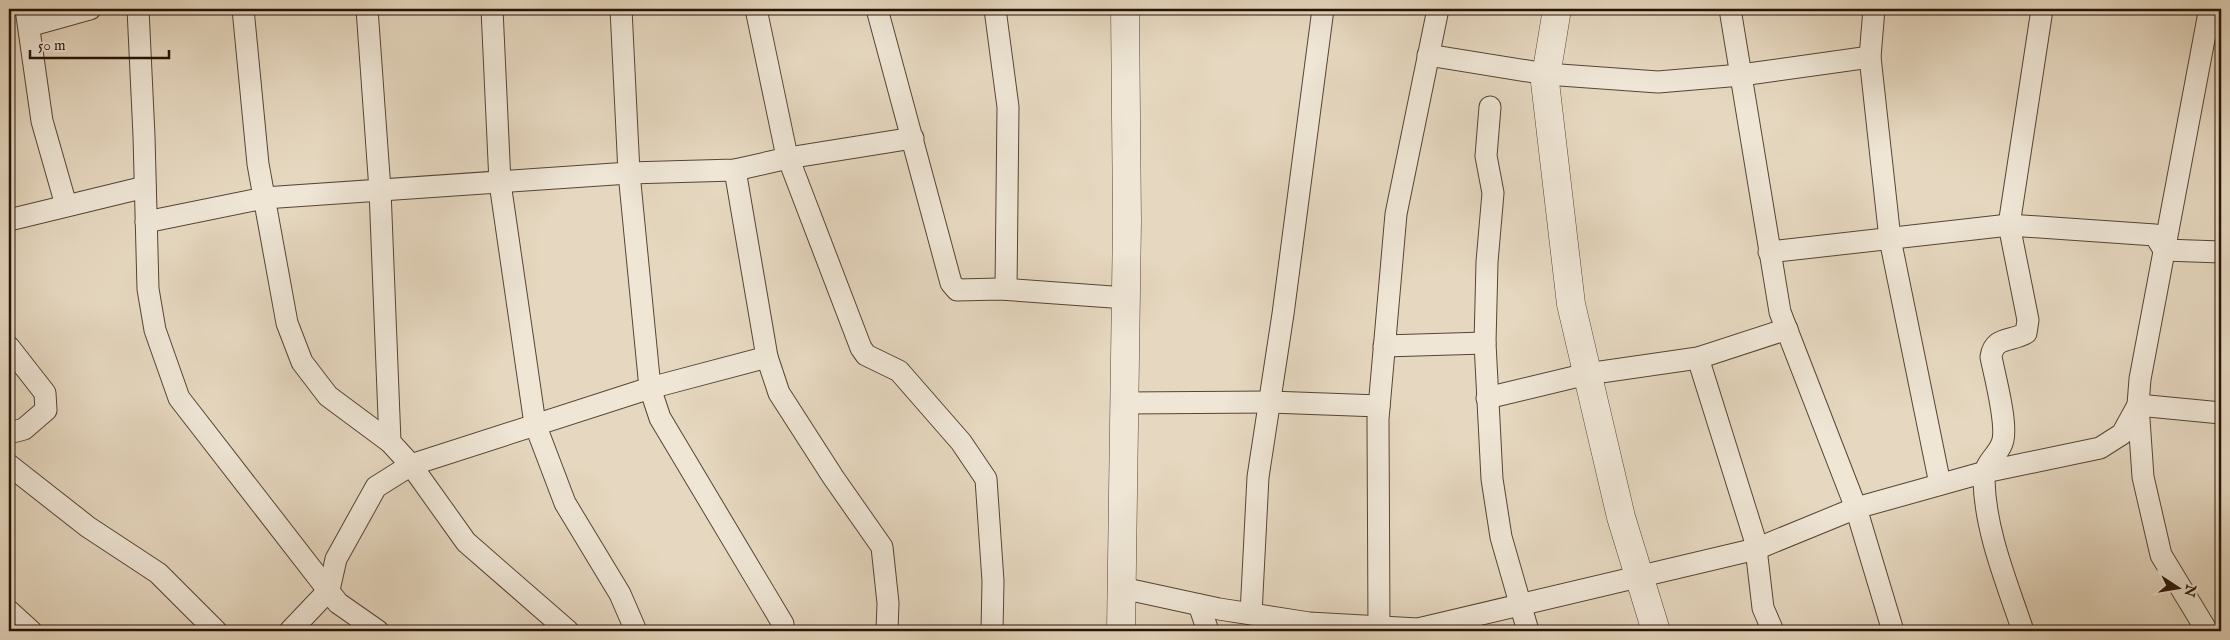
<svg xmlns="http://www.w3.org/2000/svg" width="2230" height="640" viewBox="0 0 2230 640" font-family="'IM FELL English',serif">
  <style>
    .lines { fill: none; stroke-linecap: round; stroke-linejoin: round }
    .minor-casing { stroke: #574434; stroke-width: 23 }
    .tertiary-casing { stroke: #574434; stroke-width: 29 }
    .minor { stroke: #efe6d6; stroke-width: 21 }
    .tertiary { stroke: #efe6d6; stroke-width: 28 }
  </style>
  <rect width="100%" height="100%" fill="#e6d8c0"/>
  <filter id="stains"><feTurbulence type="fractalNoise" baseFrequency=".004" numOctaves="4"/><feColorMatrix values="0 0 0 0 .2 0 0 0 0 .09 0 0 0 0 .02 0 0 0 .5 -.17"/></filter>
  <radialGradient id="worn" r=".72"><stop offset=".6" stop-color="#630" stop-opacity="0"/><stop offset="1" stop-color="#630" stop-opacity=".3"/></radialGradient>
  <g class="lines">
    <g class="minor-casing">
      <g id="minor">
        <polyline points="26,9 42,121 66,205"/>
        <polyline points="138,9 144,136 148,289 155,330 179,398 338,603 378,631"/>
        <polyline points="243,9 258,164 287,323 302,362 328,396 390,442"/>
        <polyline points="367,9 380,190 390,442 411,465 466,542 568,631"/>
        <polyline points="492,9 500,183 535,424 565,503 620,594 636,631"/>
        <polyline points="621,9 629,173 650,388 660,418 783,624 783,631"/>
        <polyline points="756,9 786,152 861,348 866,355 899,371 961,442 986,479 993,581 992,631"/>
        <polyline points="877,9 951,283 957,290 1000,289 1126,298"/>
        <polyline points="995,9 1008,107 1006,289"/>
        <polyline points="1730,9 1780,312 1856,508 1893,631"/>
        <polyline points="1874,9 1870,57 1890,239 1940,484"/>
        <polyline points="29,26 90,9"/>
        <polyline points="1428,55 1546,74 1658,82 1741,75 1870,57"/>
        <polyline points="1490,107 1486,156 1493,193 1487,262 1485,343 1492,479 1501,537 1528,631"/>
        <polyline points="735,170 767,357 779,393 833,477 882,547 888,603 887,631"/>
        <polyline points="9,220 145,187"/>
        <polyline points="146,222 264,198 629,173 735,170 788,158 913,138"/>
        <polyline points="1769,252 2009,225 2155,235 2164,250 2221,252"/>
        <polyline points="1384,346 1485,343"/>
        <polyline points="9,347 45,393 46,410 24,429 9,433"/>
        <polyline points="1698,358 1755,540 1763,608 1773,631"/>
        <polyline points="1487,398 1587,374 1698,358 1787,329"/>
        <polyline points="1124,403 1270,402 1379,406"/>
        <polyline points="9,465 88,527 158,573 216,631"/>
        <polyline points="1122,588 1219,609 1309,623 1418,629 1756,549 1856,508 1985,472 2100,448 2122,434 2138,405 2221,413"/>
        <polyline points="1199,605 1208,631"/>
        <polyline points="9,611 31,631"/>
        <polyline points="1251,614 1258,477 1283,314 1323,9"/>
        <polyline points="1379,627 1378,419 1396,214 1438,9"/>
        <polyline points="290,631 329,590 336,559 376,487 411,465 650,388 767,357"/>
        <path d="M2023 631C2007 583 1985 531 1984 480 1984 461 2000 455 2003 440 2007 421 1995 377 1991 357 1994 336 2011 342 2026 333L2028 320 2009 225 2041 16"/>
        <polyline points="2207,631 2161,555 2143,477 2138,405 2140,379 2208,18"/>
      </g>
    </g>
    <g class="tertiary-casing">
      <g id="tertiary">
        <polyline points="1557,9 1545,82 1571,304 1621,517 1656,631"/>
        <polyline points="1121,631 1127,222 1125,9"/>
      </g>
    </g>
    <use href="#minor" class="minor"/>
    <use href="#tertiary" class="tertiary"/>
  </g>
  <rect width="2230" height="640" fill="none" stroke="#e6d8c0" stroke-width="30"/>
  <rect x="10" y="10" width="2210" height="620" fill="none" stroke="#271206" stroke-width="2.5"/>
  <rect x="15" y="15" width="2200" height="610" fill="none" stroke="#271206"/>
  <g transform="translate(2178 588) rotate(102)" stroke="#efe6d6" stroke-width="4" paint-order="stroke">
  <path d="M0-4L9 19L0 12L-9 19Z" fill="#271206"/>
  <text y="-8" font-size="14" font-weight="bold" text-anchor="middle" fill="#271206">N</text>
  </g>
  <path d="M30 50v8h139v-8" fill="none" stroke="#271206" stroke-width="2.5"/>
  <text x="38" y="50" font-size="15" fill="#271206" stroke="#efe6d6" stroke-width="4" paint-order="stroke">50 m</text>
  <rect width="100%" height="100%" filter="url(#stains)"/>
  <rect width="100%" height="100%" fill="url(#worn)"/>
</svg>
